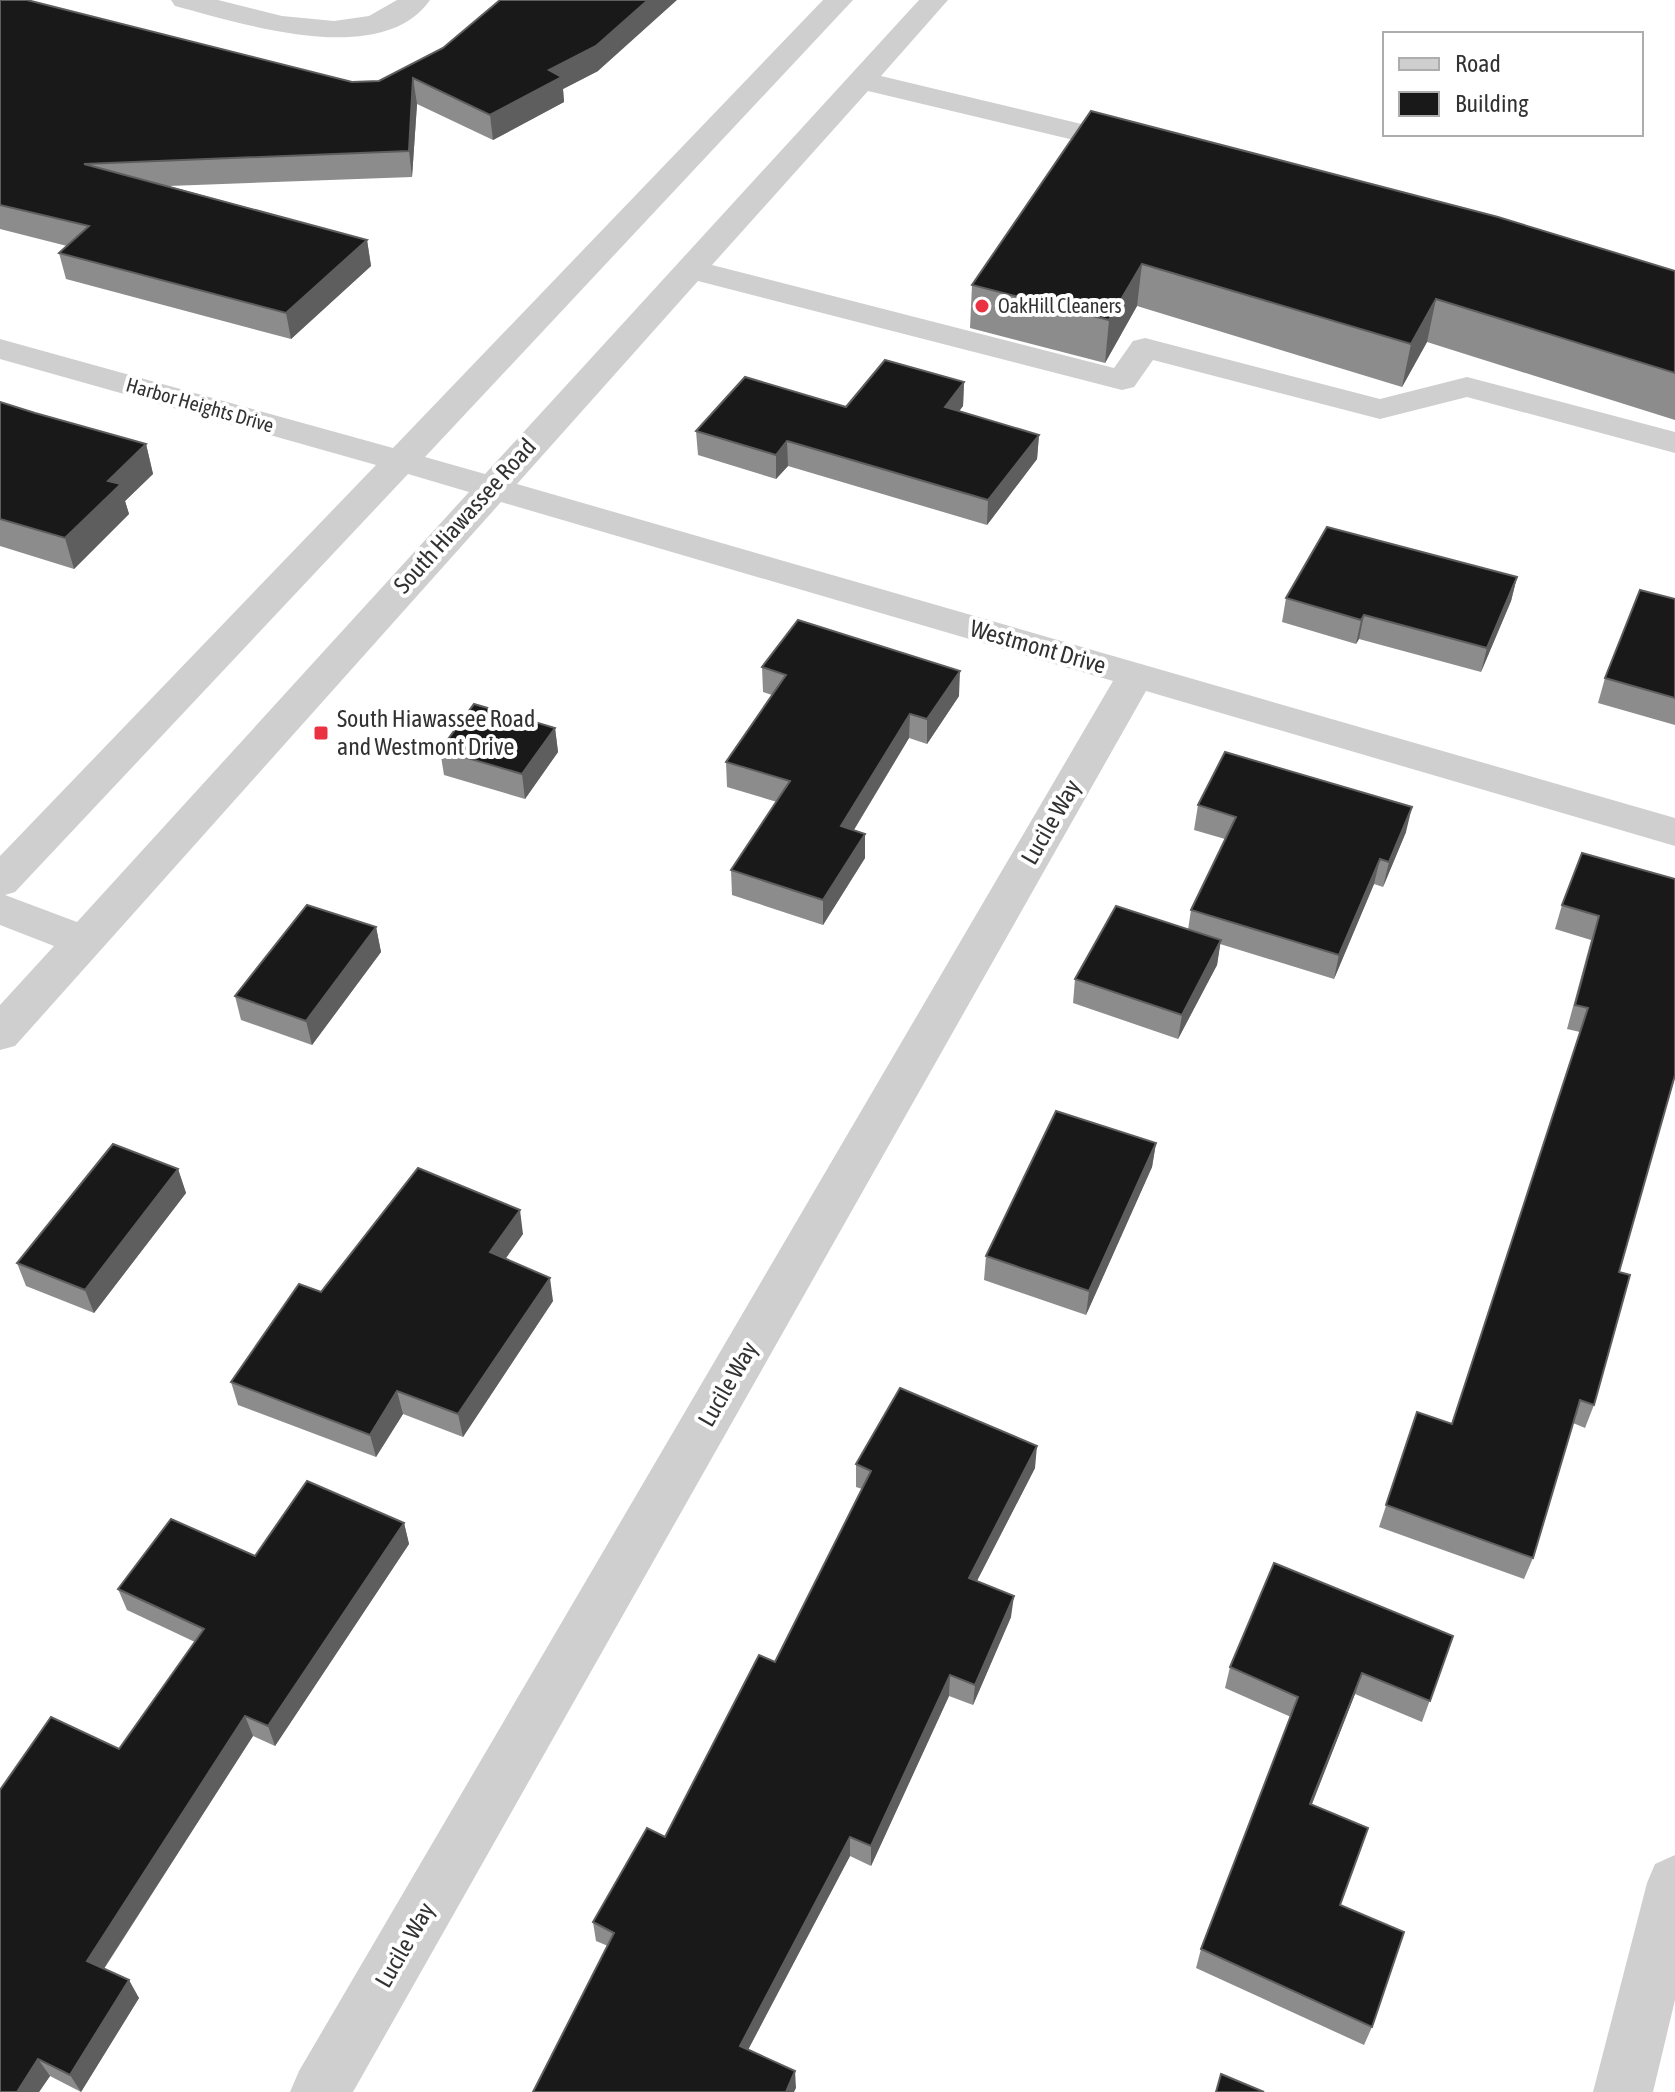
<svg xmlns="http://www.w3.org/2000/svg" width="1675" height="2092" viewBox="0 0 1675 2092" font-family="'Asap Condensed',sans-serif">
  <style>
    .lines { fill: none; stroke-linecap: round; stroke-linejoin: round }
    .minor { fill: #cfcfcf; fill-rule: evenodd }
    .wall { fill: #8c8c8c }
    .shaded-wall { fill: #5e5e5e }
    .building { fill: #191919; stroke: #5e5e5e; stroke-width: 2 }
    .poi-dot { fill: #eb3242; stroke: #fff; stroke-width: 3 }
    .labels { text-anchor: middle; stroke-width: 8; stroke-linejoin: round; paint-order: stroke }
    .far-poi-label { font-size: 20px; fill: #323232; stroke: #fff; text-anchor: start }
    .far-street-label { font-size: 20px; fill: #323232; stroke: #fff }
    .street-label { font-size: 24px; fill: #323232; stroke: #fff }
    .poi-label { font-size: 24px; fill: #323232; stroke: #fff; text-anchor: start }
  </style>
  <rect width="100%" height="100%" fill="#fff"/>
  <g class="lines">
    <g class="minor">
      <path d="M171 0H218L282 16 334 21 369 16 397 0H430C382 70 240 23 175 6Z"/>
      <path d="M823 0H853L425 457 485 474 919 0H948L881 76 1148 140 1152 146 1148 152 1137 155 868 91 712 265 1114 368 1133 341 1145 338 1380 399 1467 377 1675 432V453L1467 397 1380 419 1153 360 1134 387 1122 390 698 281 517 484 1675 818V846L1146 691 353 2092H290L299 2071 1113 681 501 502 15 1046 0 1050V1005L54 946 0 925V856L376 465 0 359V339L393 448ZM408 474 469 492 77 922 5 895 15 892Z"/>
      <polygon points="1675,1855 1675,2000 1653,2092 1593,2092 1647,1883 1655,1864"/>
    </g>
  </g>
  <g class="wall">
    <polygon points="0,0 352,82 379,81 443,48 598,71 563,89 564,102 493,140 417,104 412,177 169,186 367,240 371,266 291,339 66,279 59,253 67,246 0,229"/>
    <polygon points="1091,111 1675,271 1675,420 1427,342 1402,387 1137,306 1105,363 970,328 972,285"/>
    <polygon points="964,382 963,406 959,411 1039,435 1037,459 987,525 788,466 776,479 698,455 696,431 846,407"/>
    <polygon points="0,402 35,413 146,444 153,474 125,501 129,514 74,569 0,546"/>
    <polygon points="1517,577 1511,601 1481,672 1359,639 1356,644 1282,622 1286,598"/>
    <polygon points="1675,599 1675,725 1598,703 1605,678"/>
    <polygon points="762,667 959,696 927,744 909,738 854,830 865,834 865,858 823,925 732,895 731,870 777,802 727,787 726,762 772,695 763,692"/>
    <polygon points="555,728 558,752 525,799 444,775 440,750"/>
    <polygon points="1198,805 1406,832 1383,887 1374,884 1334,979 1220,944 1217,965 1178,1039 1073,1003 1075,979 1188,930 1191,910 1225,839 1194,830"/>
    <polygon points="1675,879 1619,1272 1594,1405 1585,1428 1573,1423 1533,1558 1524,1579 1379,1527 1417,1412 1452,1424 1580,1032 1567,1029 1591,940 1555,929 1562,905"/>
    <polygon points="376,927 381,952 312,1045 241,1020 235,996"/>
    <polygon points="1156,1143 1152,1167 1086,1315 984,1280 986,1256"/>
    <polygon points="178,1169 186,1193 94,1313 26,1286 17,1263"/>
    <polygon points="523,1234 505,1259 553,1301 463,1437 403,1414 376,1457 238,1405 231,1382 321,1292"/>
    <polygon points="856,1464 1035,1468 977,1581 1011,1617 973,1705 949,1696 871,1866 850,1856 748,2050 796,2088 608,1946 596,1941 593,1922 665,1837 775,1662 862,1489 856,1487"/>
    <polygon points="404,1523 409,1544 275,1746 253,1736 104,1969 139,1998 81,2092 50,2076 39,2092 0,2092 119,1749 195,1642 127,1610 118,1589 255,1556"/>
    <polygon points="1453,1636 1422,1722 1355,1694 1312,1804 1340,1905 1372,2027 1364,2045 1196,1968 1201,1949 1291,1717 1225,1688 1230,1667"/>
  </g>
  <g class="shaded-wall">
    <polygon points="648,0 677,0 598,71 563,89 564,102 493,140 490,115 549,70"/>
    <polygon points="413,78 417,104 412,177 409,151"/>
    <polygon points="367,240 371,266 291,339 286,313"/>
    <polygon points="1142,264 1137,306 1105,363 1109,320"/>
    <polygon points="1436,299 1427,342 1402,387 1411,344"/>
    <polygon points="964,382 963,406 944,431 945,407"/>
    <polygon points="1039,435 1037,459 987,525 988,500"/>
    <polygon points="787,441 788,466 776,479 776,455"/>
    <polygon points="146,444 153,474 125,501 129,514 74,569 65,538 108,481"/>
    <polygon points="1517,577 1511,601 1481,672 1487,648"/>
    <polygon points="1364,615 1359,639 1356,644 1361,620"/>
    <polygon points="960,671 959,696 927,744 927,719"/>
    <polygon points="910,714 909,738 841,851 841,826"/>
    <polygon points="555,728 558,752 525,799 522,774"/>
    <polygon points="1412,807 1406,832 1383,887 1389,862"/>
    <polygon points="865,834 865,858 823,925 823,900"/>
    <polygon points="1380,859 1374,884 1334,979 1339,955"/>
    <polygon points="376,927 381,952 312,1045 306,1021"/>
    <polygon points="1221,940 1217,965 1178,1039 1182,1015"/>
    <polygon points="1156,1143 1152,1167 1086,1315 1089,1291"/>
    <polygon points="178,1169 186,1193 94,1313 85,1290"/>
    <polygon points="520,1210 523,1234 494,1275 490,1252"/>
    <polygon points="550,1278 553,1301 463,1437 458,1414"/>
    <polygon points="397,1391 403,1414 376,1457 370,1435"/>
    <polygon points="1037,1446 1035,1468 967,1600 969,1578"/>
    <polygon points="404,1523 409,1544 275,1746 268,1726"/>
    <polygon points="1014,1596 1011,1617 973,1705 975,1685"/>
    <polygon points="1362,1673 1355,1694 1304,1824 1310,1804"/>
    <polygon points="950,1675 949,1696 871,1866 871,1846"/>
    <polygon points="245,1716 253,1736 97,1979 87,1961"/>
    <polygon points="850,1837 850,1856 741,2063 740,2046"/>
    <polygon points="129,1980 139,1998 81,2092 70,2075"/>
    <polygon points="38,2059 50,2076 39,2092 17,2092"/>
    <polygon points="795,2071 796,2088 794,2092 786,2092"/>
  </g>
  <g class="building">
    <polygon points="0,0 27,0 352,82 379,81 443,48 500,0 648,0 596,46 549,70 562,77 490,115 413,78 409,151 84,164 367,240 286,313 59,253 89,226 0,205"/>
    <polygon points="1091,111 1498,217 1675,271 1675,373 1436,299 1411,344 1142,264 1109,320 972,285"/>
    <polygon points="885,360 964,382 945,407 1039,435 988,500 787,441 776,455 696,431 745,377 846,407"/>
    <polygon points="0,402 35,413 146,444 108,481 121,484 65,538 0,519"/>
    <polygon points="1327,527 1517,577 1487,648 1364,615 1361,620 1286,598"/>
    <polygon points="1640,590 1675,599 1675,698 1605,678"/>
    <polygon points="798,620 960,671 927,719 910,714 841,826 865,834 823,900 731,870 790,781 726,762 786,675 762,667"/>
    <polygon points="474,704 555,728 522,774 440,750"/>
    <polygon points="1225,752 1412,807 1389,862 1380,859 1339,955 1191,910 1236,817 1198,805"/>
    <polygon points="1582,853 1675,879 1675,1075 1619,1272 1630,1275 1594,1405 1580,1400 1533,1558 1386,1505 1417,1412 1452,1424 1588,1008 1575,1005 1599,916 1562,905"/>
    <polygon points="307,905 376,927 306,1021 235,996"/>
    <polygon points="1116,906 1221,940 1182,1015 1075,979"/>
    <polygon points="1056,1111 1156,1143 1089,1291 986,1256"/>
    <polygon points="113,1144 178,1169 85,1290 17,1263"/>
    <polygon points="418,1168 520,1210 490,1252 550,1278 458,1414 397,1391 370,1435 231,1382 299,1284 321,1292"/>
    <polygon points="900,1388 1037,1446 969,1578 1014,1596 975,1685 950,1675 871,1846 850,1837 740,2046 795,2071 786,2092 533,2092 614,1933 593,1922 647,1828 665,1837 759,1655 775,1662 871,1471 856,1464"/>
    <polygon points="307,1481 404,1523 268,1726 245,1716 87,1961 129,1980 70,2075 38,2059 17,2092 0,2092 0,1790 51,1717 119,1749 204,1629 118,1589 171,1519 255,1556"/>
    <polygon points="1274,1563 1453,1636 1430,1701 1362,1673 1310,1804 1368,1828 1340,1905 1404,1932 1372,2027 1201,1949 1298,1697 1230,1667"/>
    <polygon points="1221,2074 1264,2092 1216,2092"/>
  </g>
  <g class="poi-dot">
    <circle cx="982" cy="306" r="8"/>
    <rect x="313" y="725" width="16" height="16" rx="4"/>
  </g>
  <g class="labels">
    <g class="far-poi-label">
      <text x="998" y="313">OakHill Cleaners</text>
    </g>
    <g class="far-street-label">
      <text transform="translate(200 405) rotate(16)" y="7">Harbor Heights Drive</text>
    </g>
    <g class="street-label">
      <text transform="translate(465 516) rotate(-48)" y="8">South Hiawassee Road</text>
      <text transform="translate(1038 647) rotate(16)" y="8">Westmont Drive</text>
      <text transform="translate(1051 822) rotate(-60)" y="8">Lucile Way</text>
      <text transform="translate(728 1384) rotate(-60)" y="8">Lucile Way</text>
      <text transform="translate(405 1945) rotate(-60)" y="8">Lucile Way</text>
    </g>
    <g class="poi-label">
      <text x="337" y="727">South Hiawassee Road<tspan x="337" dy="28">and Westmont Drive</tspan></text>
    </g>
  </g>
  <rect x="1383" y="32" width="260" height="104" fill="#ffffff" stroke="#adadad" stroke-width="2"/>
  <rect x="1399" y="58" width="40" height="12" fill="#cfcfcf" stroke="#adadad" stroke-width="2"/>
  <text x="1455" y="72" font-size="24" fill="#323232">Road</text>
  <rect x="1399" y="92" width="40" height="24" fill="#191919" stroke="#adadad" stroke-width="2"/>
  <text x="1455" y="112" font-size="24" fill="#323232">Building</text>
</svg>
